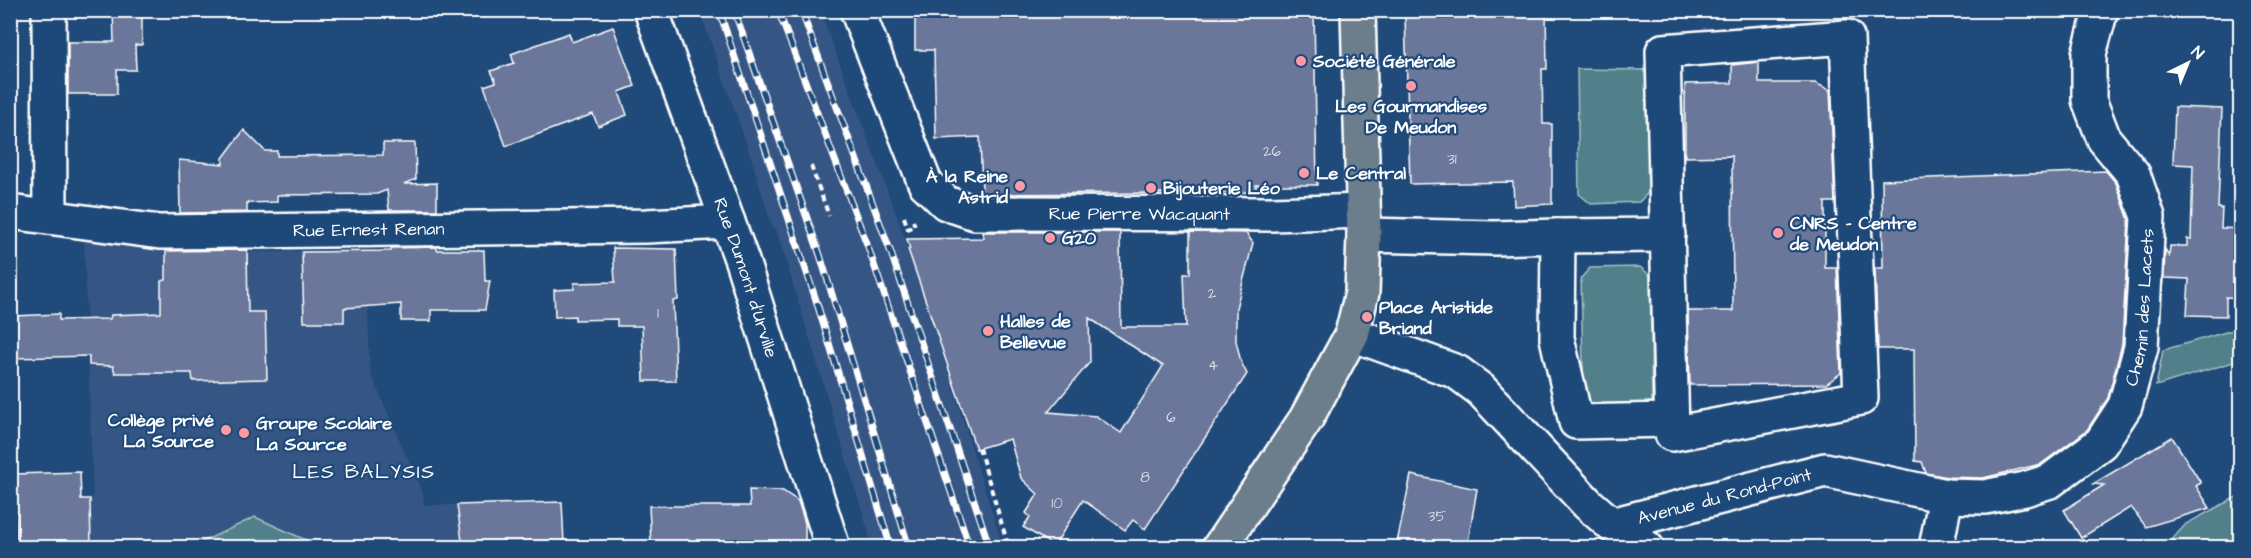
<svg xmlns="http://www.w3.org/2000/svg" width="2251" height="558" viewBox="0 0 2251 558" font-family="'Architects Daughter',sans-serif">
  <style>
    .built { fill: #365784 }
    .green { fill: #51808a; stroke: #a8c0c4; stroke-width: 1.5 }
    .building { fill: #6b769a; stroke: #fff; stroke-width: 1.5; fill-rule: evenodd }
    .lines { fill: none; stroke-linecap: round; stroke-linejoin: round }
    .minor-casing { stroke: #fff; stroke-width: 38 }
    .major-casing { stroke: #fff; stroke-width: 38 }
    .path { stroke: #fff; stroke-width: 4; stroke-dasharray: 6 4.5; stroke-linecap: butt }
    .minor { stroke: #1f4a7a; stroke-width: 33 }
    .major { stroke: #6c7d8c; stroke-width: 33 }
    .rail-casing { stroke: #fff; stroke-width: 7 }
    .rail { stroke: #1f4a7a; stroke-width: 4.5; stroke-dasharray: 14; stroke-linecap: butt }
    .poi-dot { fill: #ff9aa2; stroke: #1f4a7a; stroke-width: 2 }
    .labels { text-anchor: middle; stroke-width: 4.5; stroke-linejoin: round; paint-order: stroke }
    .number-label { font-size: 15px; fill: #dadde6 }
    .poi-label { font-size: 18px; font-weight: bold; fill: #fff; stroke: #1f4a7a; text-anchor: start }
    .street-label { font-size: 18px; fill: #fff; stroke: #1f4a7a }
    .neighbourhood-label { font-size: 20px; letter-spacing: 1.5px; fill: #fff; stroke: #1f4a7a }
  </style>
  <rect width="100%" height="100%" fill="#1f4a7a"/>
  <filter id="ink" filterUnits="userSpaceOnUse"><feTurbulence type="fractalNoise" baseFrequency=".0167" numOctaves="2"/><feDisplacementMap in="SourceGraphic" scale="12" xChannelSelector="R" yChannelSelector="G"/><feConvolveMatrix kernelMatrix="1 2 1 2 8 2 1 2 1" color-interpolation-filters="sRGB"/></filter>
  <g filter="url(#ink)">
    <g class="built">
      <polygon points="700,11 820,11 908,246 1003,547 873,547 776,228 773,229 750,154"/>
      <polygon points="84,240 166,249 240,252 366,251 370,372 423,494 424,505 457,505 462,542 467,547 321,547 255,517 191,547 91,547 89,499 93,498"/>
    </g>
    <g class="green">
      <polygon points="1577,69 1645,70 1649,192 1639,202 1591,204 1579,194"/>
      <polygon points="1640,267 1650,275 1652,415 1584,416 1581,278 1590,268"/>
      <polygon points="2240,328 2240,360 2156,386 2163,350"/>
      <polygon points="2240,495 2240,547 2165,547 2186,524"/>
      <polygon points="255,517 321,547 191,547"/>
    </g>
    <g class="building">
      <polygon points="113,10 142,10 142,45 135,45 136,70 117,70 117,94 68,94 68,42 114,42"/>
      <polygon points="915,10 1314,10 1317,185 1256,185 1256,192 1222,193 1223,195 1190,195 1190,193 982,194 980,137 936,139 934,50 915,50"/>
      <polygon points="1477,10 1546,10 1547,69 1542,69 1543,124 1552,124 1552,204 1514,206 1513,182 1410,184 1405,16 1477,17"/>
      <polygon points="613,27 635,86 619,92 627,115 598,126 593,114 506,146 484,86 496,82 491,71 514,63 511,54 569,33 572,42"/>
      <polygon points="1759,62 1759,83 1815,83 1830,90 1835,202 1825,202 1825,268 1837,268 1841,373 1826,384 1690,385 1688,311 1733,311 1732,156 1685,157 1685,84 1732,83 1732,65"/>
      <polygon points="2175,107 2222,109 2218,208 2222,208 2221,228 2241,229 2241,298 2226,297 2226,316 2187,315 2189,279 2164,278 2165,249 2169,256 2170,246 2187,246 2187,239 2191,239 2193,165 2173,164"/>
      <polygon points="244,130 265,151 277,151 277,156 383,155 383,143 415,143 416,179 404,184 437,183 437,210 389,210 387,190 377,194 277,195 277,202 247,203 247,212 180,213 179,160 223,164 223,158"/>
      <polygon points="2106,171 2116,183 2129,220 2122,344 2108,398 2087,430 2041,464 1983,478 1948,477 1926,473 1922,462 1915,461 1914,349 1878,349 1875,268 1883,268 1882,180"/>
      <path d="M983 232H1120L1121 327H1186L1184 274H1190V232L1246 233 1253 243 1236 308V341L1241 362 1247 374 1145 529 1133 520 1125 530 1083 500 1054 546 1023 527 1030 517 1026 513 1038 494 1021 478 1010 439 976 449 908 249H910L907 239 984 238ZM1089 318 1163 366 1121 433 1096 416 1048 412 1090 362Z"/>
      <polygon points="437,247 437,250 484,250 485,281 490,281 485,310 431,310 431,321 401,321 401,304 344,308 344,322 304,322 302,252 391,251 391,248"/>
      <polygon points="613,248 676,249 678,300 673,301 676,381 644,381 642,326 617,326 617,319 575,320 575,316 555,317 554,290 574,289 574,283 615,282"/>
      <polygon points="247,250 248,312 265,312 267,379 193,381 192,373 115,373 113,366 89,365 89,356 15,358 14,316 59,314 59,320 110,319 111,315 161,313 161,281 166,280 166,251"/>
      <polygon points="2172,437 2201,483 2196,486 2210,508 2146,527 2131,507 2081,538 2064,510 2104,485 2093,484"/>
      <polygon points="80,472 81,499 90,499 91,548 17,548 14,474"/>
      <polygon points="1411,475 1477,489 1467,548 1420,548 1397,543"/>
      <polygon points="749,490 783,491 798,501 805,523 805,543 651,544 649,506 750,506"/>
      <polygon points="562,502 564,543 509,544 509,548 463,548 457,505"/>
    </g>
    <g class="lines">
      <g class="minor-casing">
        <g id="minor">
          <polyline points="49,10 50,217"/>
          <path id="s1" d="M651 10 742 261 833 548"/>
          <path id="s2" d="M857 10 925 183 946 203 975 213 1272 214 1363 211"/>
          <polygon points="1847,37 1861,398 1672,434 1663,51"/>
          <path id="s3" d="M10 212 160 232 646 226 728 222"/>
          <polyline points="1364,235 1495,238 1558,236 1557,338 1576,422 1670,420"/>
          <polyline points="1558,236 1668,235"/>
          <path id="s4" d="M1352 334 1457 372 1481 390 1588 504 1612 525 1825 470 1946 496 1985 497 2025 489 2050 481 2101 443 2125 406 2141 347 2148 217 2133 174 2104 139 2089 100V54L2101 10"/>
          <polyline points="1612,525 1647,548"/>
          <polyline points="1936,548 1946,496"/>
        </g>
      </g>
      <g class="major-casing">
        <polyline id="major" points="1219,548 1306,419 1352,334 1362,293 1364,235 1358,10"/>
      </g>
      <g class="path">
        <polyline points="811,166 829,216"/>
        <polyline points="904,217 908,229 915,226 913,221"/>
        <polyline points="979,448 1009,548"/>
      </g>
      <use href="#minor" class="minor"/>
      <use href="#major" class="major"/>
      <g class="rail-casing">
        <g id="rail">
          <polyline points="719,10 816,300 891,548"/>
          <polyline points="734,10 820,255 909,548"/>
          <polyline points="778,10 868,247 970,548"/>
          <polyline points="801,10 890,250 990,548"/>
        </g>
      </g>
      <use href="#rail" class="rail"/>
    </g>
  </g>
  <g class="poi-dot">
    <circle cx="1301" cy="61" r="6"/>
    <circle cx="1411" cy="86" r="6"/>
    <circle cx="1304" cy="173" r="6"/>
    <circle cx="1020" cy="186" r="6"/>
    <circle cx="1151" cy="188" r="6"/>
    <circle cx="1778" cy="233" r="6"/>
    <circle cx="1050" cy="238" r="6"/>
    <circle cx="1367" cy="317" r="6"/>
    <circle cx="988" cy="331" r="6"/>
    <circle cx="226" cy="430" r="6"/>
    <circle cx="244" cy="433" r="6"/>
  </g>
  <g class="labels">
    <g class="number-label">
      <text x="1272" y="156">26</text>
      <text x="1452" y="164">31</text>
      <text x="1212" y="298">2</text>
      <text x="658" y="318">1</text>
      <text x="1213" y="370">4</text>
      <text x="1171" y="422">6</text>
      <text x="1145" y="482">8</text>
      <text x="1057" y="508">10</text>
      <text x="1437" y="521">35</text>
    </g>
    <g class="poi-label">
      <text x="1313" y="67">Société Générale</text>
      <text x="1411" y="112" text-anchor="middle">Les Gourmandises<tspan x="1411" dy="21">De Meudon</tspan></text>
      <text x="1316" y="179">Le Central</text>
      <text x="1008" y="182" text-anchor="end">À la Reine<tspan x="1008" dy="21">Astrid</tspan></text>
      <text x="1163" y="194">Bijouterie Léo</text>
      <text x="1790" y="229">CNRS - Centre<tspan x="1790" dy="21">de Meudon</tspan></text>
      <text x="1062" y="244">G20</text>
      <text x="1379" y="313">Place Aristide<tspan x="1379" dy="21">Briand</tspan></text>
      <text x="1000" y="327">Halles de<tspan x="1000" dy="21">Bellevue</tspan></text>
      <text x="214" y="426" text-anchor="end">Collège privé<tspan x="214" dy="21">La Source</tspan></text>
      <text x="256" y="429">Groupe Scolaire<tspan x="256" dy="21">La Source</tspan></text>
    </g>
    <g class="street-label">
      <text dy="6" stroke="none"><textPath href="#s2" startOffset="410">Rue Pierre Wacquant</textPath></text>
      <text dy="6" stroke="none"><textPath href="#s3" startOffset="360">Rue Ernest Renan</textPath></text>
      <text dy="6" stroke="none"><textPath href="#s1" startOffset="284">Rue Dumont d'Urville</textPath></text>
      <text dy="6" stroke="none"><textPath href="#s4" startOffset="988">Chemin des Lacets</textPath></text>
      <text dy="6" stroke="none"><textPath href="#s4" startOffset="446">Avenue du Rond-Point</textPath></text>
    </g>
    <g class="neighbourhood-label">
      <text x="364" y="478">LES BALYSIS</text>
    </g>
  </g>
  <rect width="2251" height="558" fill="none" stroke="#1f4a7a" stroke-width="36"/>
  <rect x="18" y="18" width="2215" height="522" fill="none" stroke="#fff" stroke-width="2" filter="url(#ink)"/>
  <g transform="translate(2188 63) rotate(43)" stroke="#1f4a7a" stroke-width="4.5" paint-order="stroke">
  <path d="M0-4.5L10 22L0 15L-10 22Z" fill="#ffffff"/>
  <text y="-9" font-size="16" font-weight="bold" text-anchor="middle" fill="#ffffff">N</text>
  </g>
</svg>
